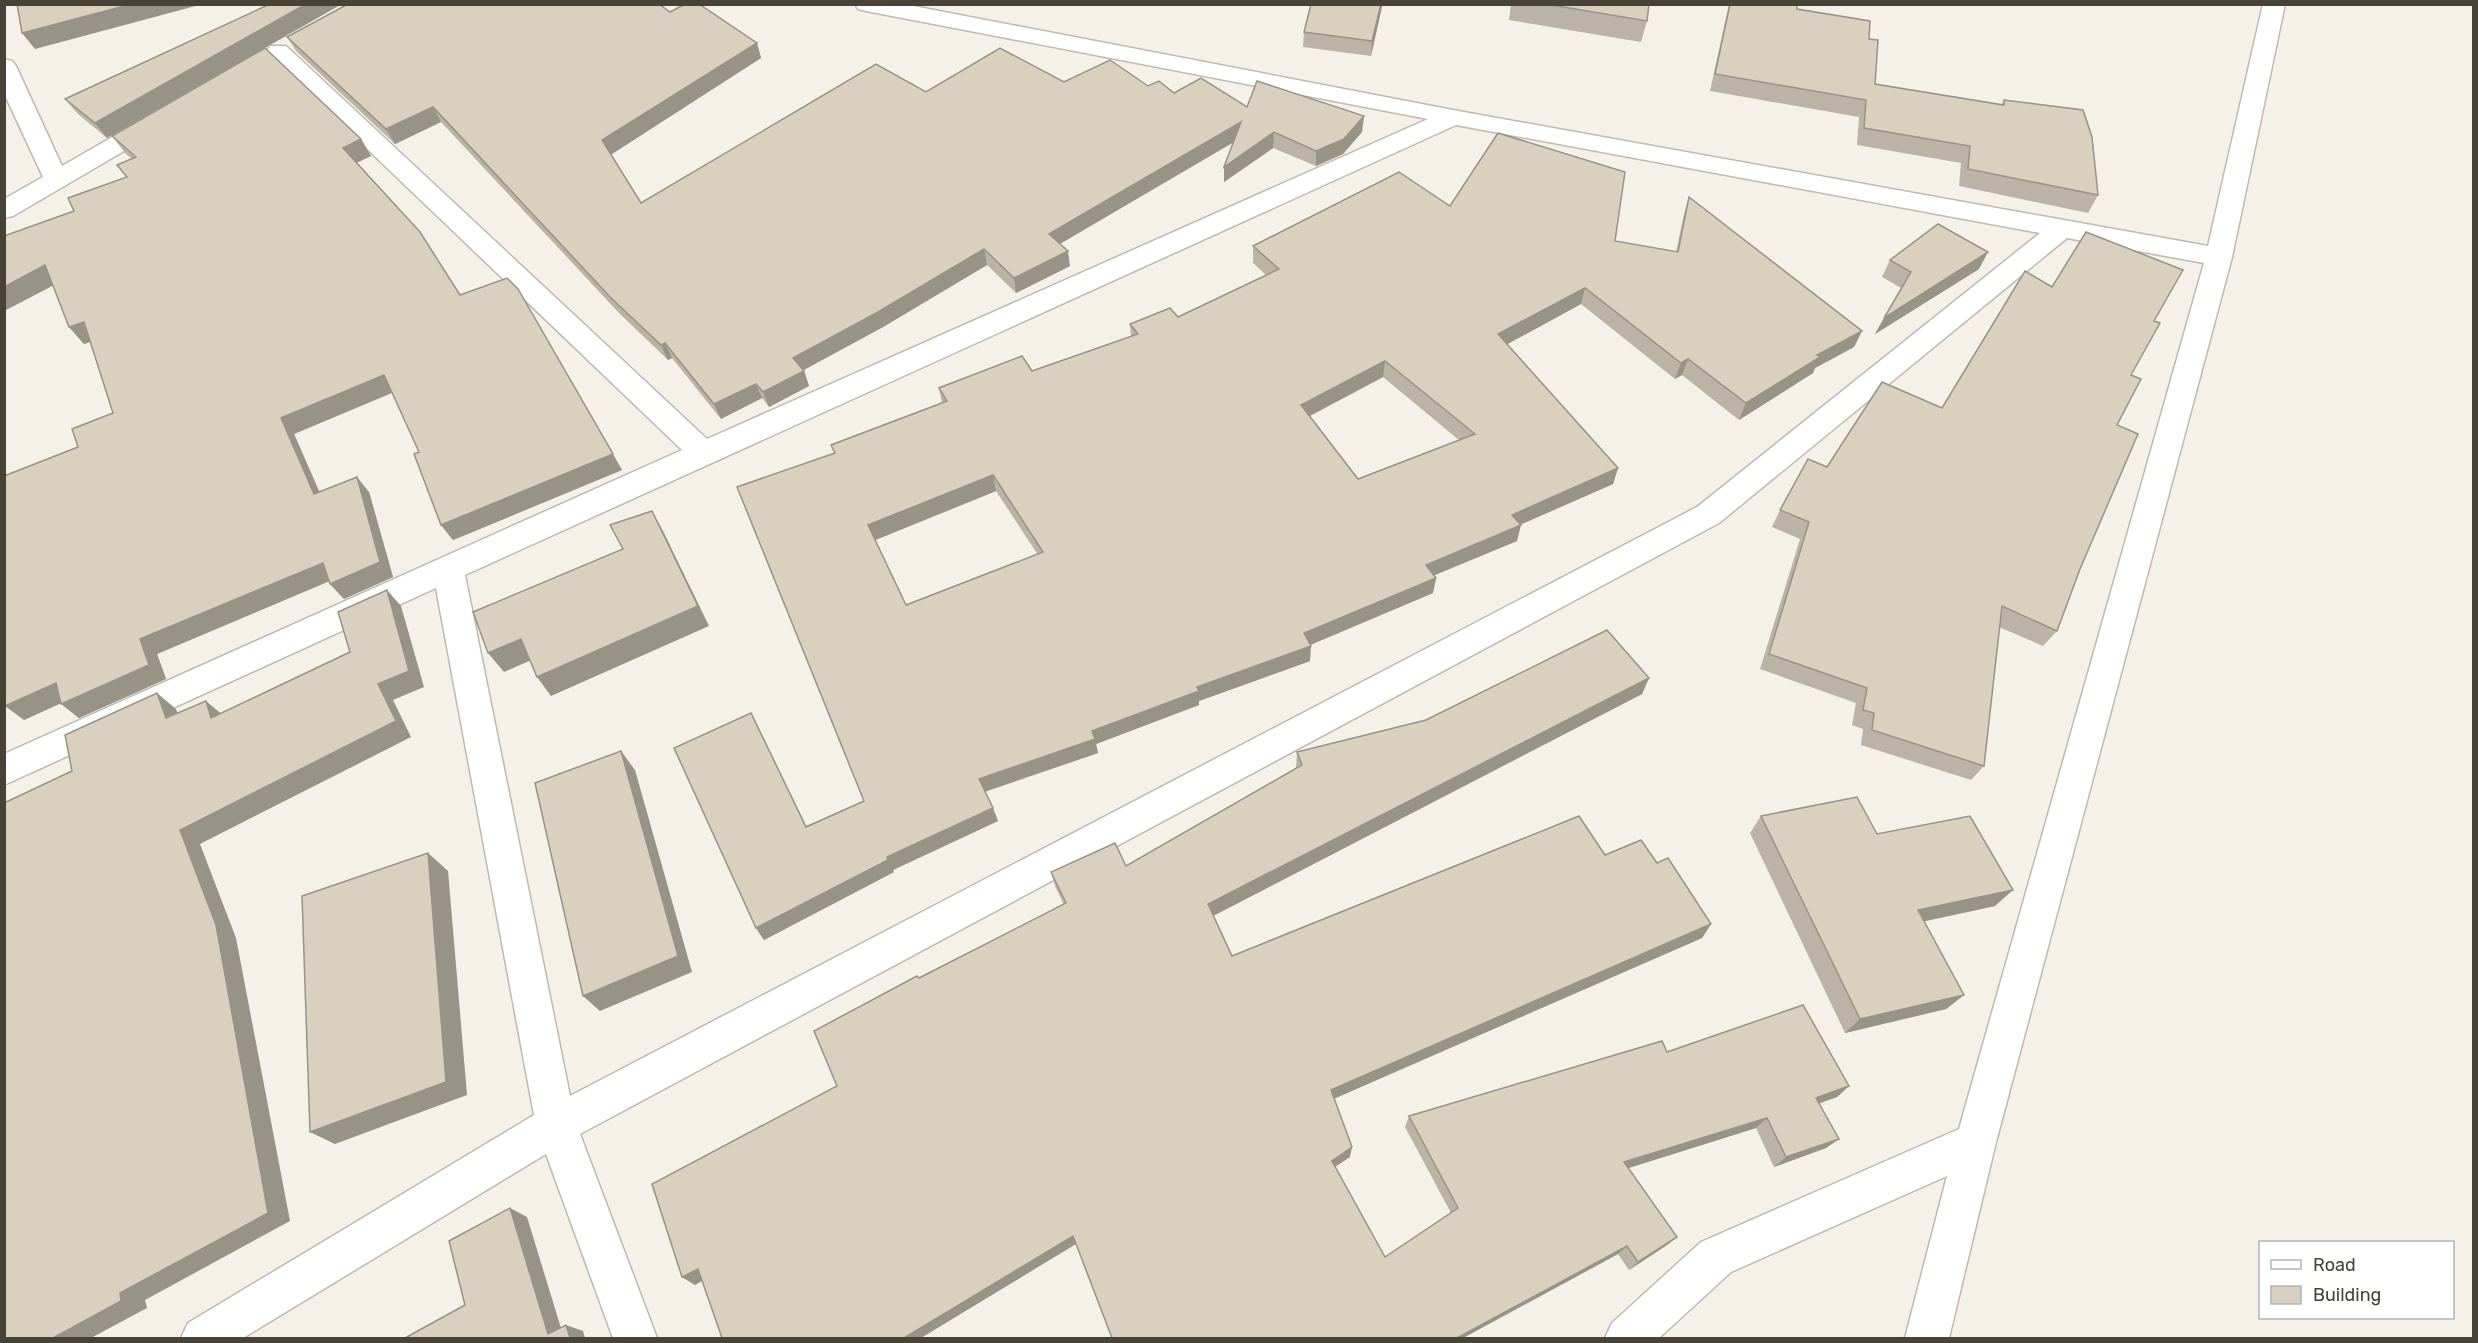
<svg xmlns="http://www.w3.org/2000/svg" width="2478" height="1343" viewBox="0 0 2478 1343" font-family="Rubik,sans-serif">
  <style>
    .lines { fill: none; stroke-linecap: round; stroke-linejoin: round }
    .minor-casing { stroke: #c1b9ab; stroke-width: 3 }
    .minor { fill: #fff; fill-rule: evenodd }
    .wall { fill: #bbb3a5; fill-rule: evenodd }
    .shaded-wall { fill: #999286 }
    .building { fill: #dad0c0; stroke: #999286; stroke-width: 1.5; fill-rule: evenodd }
  </style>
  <rect width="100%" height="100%" fill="#f5f1e9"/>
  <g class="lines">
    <g class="minor-casing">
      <g id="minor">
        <path d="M855 4H903L1453 110 2208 246 2263 4H2285L2232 257 1996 1142 1949 1338H1905L1947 1176 1731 1272 1659 1338H1605L1612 1323 1701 1242 1959 1129 2204 263 2067 238 1719 523 580 1134 657 1338H613L546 1154 243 1338H181L188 1323 534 1115 436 588 4 785V754L682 450 270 56 267 51 270 46H286L707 439 1428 119 866 11 858 9ZM1456 125 2040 233 1697 507 570 1096 465 575Z"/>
        <polygon points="4,59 12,61 16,66 62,166 147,117 156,115 165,117 168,122 165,127 13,216 4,218 4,199 43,177 4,93"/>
      </g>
    </g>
    <use href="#minor" class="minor"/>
  </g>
  <g class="wall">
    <polygon points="270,4 107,138 78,114 65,99"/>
    <polygon points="1311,4 1382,4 1371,56 1303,47 1304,32"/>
    <polygon points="1511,4 1649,4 1647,21 1641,42 1509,20"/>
    <polygon points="1729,4 1797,4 1797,9 1869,39 1875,84 2001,105 2004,100 2098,195 2088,213 1959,186 1961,163 1857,145 1859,117 1710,91"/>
    <polygon points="670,12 757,43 761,58 611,154 641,203 926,92 1064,82 1148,86 1174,93 1362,132 1343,154 1316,166 1273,148 1224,182 1233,142 1060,244 1070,266 1016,293 987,265 883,327 804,370 809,386 769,407 762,398 721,419 672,358 668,360 619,313 441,122 395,144 297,52 287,37"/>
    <polygon points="112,136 361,139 371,156 357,163 460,295 622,470 453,540 441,525 419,452 392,393 294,434 319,492 369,492 393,577 344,599 330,584 329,581 157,654 166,679 79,718 60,703 24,720 78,447 113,413 90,342 84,344 69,327 53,285 4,311 74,211 127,177 132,159 125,153"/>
    <path d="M1689 197 1862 331 1854 347 1815 368 1813 373 1739 420 1682 375 1675 379 1581 304 1507 344 1618 468 1613 484 1520 525 1517 541 1434 575 1436 578 1433 593 1310 645V661L1199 701V705L1096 744 1098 753 985 792 998 821 893 870 894 872 764 940 756 928 758 727 806 826 864 801 834 453 831 445 942 403 939 388 1032 371 1131 336 1130 324 1178 317 1266 275 1253 263V246L1450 206 1615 241 1676 252 1684 214ZM1383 377 1459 440 1358 479 1310 416ZM996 491 1038 555 906 605 875 540Z"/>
    <polygon points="1890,260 1979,269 1875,334 1884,318 1901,288 1882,277"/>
    <polygon points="2052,287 2154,321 2131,375 2117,425 2080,569 2057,631 2043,646 1999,627 1984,766 1971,780 1861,745 1863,729 1852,725 1856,703 1760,669 1800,539 1772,527 1780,510 1827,467 1942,408"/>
    <polygon points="1649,678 1642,694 1213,916 1232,956 1605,855 1657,863 1711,924 1702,938 1334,1098 1350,1157 1335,1167 1385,1257 1451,1213 1405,1127 1409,1116 1667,1052 1849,1086 1837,1097 1819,1103 1839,1139 1826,1148 1774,1167 1756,1128 1628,1168 1667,1245 1629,1270 1618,1254 1463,1338 1112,1338 1076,1244 702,1281 695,1285 682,1277 837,1086 919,978 1064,905 1055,886 1051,872 1126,866 1296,768 1297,752"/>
    <polygon points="1761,816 1877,834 1995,906 1924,921 1964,995 1946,1009 1845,1033 1750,833"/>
  </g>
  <g class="shaded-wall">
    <polygon points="132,4 203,4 35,49 22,33"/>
    <polygon points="306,4 342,4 107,138 95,123"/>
    <polygon points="1381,4 1382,4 1382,7 1371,56 1372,41"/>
    <polygon points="757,43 761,58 609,156 602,140"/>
    <polygon points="433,107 441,122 395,144 386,129"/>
    <polygon points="1364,116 1362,132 1343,154 1316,166 1316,151"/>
    <polygon points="1241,122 1241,138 1051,249 1049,234"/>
    <polygon points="1274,132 1273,148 1224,182 1224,167"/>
    <polygon points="361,139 371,156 353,164 343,148"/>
    <polygon points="984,249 987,265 883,327 798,373 793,358"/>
    <polygon points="1068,251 1070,266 1016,293 1014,278"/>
    <polygon points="1988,252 1979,269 1875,334 1884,318"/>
    <polygon points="45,265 60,282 4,311 4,287"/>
    <polygon points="1585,288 1581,304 1495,351 1498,334"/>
    <polygon points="84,322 99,339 84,344 69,327"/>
    <polygon points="1862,331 1854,347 1815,368 1813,373 1739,420 1746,403 1817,355"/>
    <polygon points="665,343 672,358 668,360 661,345"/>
    <polygon points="1688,359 1682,375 1675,379 1681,363"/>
    <polygon points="1385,361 1383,377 1300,421 1301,405"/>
    <polygon points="804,371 809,386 769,407 763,392"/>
    <polygon points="384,375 396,391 294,434 327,509 314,494 281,418"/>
    <polygon points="756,384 762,398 721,419 714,404"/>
    <polygon points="613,454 622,470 453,540 441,525"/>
    <polygon points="1618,468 1613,484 1508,530 1512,515"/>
    <polygon points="993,475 996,491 873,541 868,525"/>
    <polygon points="357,477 369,492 393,577 344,599 330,584"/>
    <polygon points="652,511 663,531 709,626 551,696 537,677"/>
    <polygon points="1521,525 1517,541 1423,580 1426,565"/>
    <polygon points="323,563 337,578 157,654 166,679 79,718 61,704 140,639"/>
    <polygon points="1436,578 1433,593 1303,648 1304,633"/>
    <polygon points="387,590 401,606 424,687 393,700 411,737 200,844 236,938 290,1221 145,1300 147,1308 91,1338 53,1338 120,1293 180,830 378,684"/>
    <polygon points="521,639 536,658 504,672 488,653"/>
    <polygon points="1311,646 1310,661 1199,701 1199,705 1096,744 1098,753 983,792 979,779 1197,687"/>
    <polygon points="1649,678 1642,694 1209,918 1208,904"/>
    <polygon points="56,683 75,697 24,720 5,706"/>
    <polygon points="157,693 176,709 185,734 166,718"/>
    <polygon points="206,701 225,717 211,718"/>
    <polygon points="751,713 758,727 813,840 806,827"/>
    <polygon points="621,751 635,770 692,972 600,1011 583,996"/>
    <polygon points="993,808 998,821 893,870 894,872 764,940 756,928 887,857"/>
    <polygon points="428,853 448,871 467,1095 335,1144 310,1132"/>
    <polygon points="2013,890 1995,906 1903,926 1918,910"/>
    <polygon points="1711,924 1702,938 1329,1101 1331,1090"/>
    <polygon points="1964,995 1946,1009 1845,1033 1860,1019"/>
    <polygon points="1849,1086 1837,1097 1804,1109 1816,1098"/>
    <polygon points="1767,1118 1756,1128 1616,1172 1624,1162"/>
    <polygon points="1839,1139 1826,1148 1774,1167 1786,1157"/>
    <polygon points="1352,1147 1350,1157 1330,1170 1332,1161"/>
    <polygon points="510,1208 527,1217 564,1338 548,1334"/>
    <polygon points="1073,1236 1076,1244 921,1338 904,1338"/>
    <polygon points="1677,1237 1667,1245 1629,1270 1638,1262"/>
    <polygon points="1627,1246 1618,1254 1463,1338 1457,1338"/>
    <polygon points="698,1269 710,1276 695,1285 682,1277"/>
    <polygon points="566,1325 583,1331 585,1338 570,1338"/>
  </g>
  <g class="building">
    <polygon points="17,4 132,4 22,33"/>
    <polygon points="270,4 306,4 95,123 65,99"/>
    <polygon points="348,4 659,4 670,12 685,4 699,4 757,43 602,140 641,203 876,64 926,92 1000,48 1064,82 1110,60 1148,86 1159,81 1174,93 1201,78 1247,107 1257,81 1364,116 1344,139 1316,151 1274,132 1224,167 1241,122 1049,234 1068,251 1014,278 984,249 878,312 793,358 804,371 763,392 756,384 714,404 665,343 661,345 611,298 433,107 386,129 287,37"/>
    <polygon points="1311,4 1381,4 1372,41 1304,32"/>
    <polygon points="1545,4 1649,4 1647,21"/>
    <polygon points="1730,4 1797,4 1797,9 1870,21 1869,39 1878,40 1875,84 2004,105 2004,100 2083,110 2092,137 2098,195 1968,169 1970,146 1864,128 1866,100 1715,74"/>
    <polygon points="265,48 361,139 343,148 420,232 460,295 507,278 518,289 613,454 441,525 414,454 419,452 384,375 281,418 314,494 357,477 380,562 330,584 323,563 140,639 149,665 61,704 56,683 5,706 4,476 78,447 72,429 113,413 84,322 69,327 45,265 4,287 4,236 74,211 68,198 127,177 117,165 136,157 112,136"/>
    <path d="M1498 133 1625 172 1615 241 1678 252 1689 197 1862 331 1817 355 1820 357 1746 403 1688 359 1681 363 1585 288 1498 334 1618 468 1512 515 1521 525 1426 565 1436 578 1304 633 1311 646 1197 687 1199 691 1092 731 1095 739 979 779 993 808 887 857 888 860 756 928 674 748 751 713 806 827 864 801 737 487 835 453 831 445 947 401 939 388 1022 356 1032 371 1138 334 1130 324 1170 308 1178 317 1279 269 1253 246 1399 172 1450 206ZM1385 361 1475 434 1358 479 1301 405ZM993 475 1043 552 906 605 868 525Z"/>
    <polygon points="1938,224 1988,252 1884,318 1911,272 1890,260"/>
    <polygon points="2086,232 2183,270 2154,321 2160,323 2131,375 2141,379 2117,425 2138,434 2080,569 2057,631 2002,606 1984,766 1872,730 1874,713 1863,710 1867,688 1769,654 1809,522 1780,510 1808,459 1827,467 1882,382 1942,408 2025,271 2052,287"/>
    <polygon points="652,511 698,606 537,677 521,639 488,653 473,612 623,549 610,525"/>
    <polygon points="387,590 409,671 378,684 396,721 180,830 216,925 268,1213 120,1293 121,1301 53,1338 4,1338 4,803 72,771 65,735 157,693 166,718 206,701 211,718 350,652 338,612"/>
    <polygon points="1607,630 1649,678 1208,904 1232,956 1579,816 1605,855 1641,840 1657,863 1668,858 1711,924 1331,1090 1352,1147 1332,1161 1385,1257 1458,1208 1409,1116 1662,1041 1667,1052 1803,1005 1849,1086 1816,1098 1839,1139 1786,1157 1767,1118 1624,1162 1677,1237 1638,1262 1627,1246 1457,1338 1112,1338 1073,1236 904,1338 722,1338 698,1269 682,1277 652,1184 837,1086 814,1031 917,976 919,978 1066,903 1051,872 1115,843 1126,866 1302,765 1297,752 1426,720"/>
    <polygon points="621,751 678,956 583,996 535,783"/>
    <polygon points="1857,797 1877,834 1970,816 2013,890 1918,910 1964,995 1860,1019 1761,816"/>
    <polygon points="428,853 446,1082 310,1132 302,896"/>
    <polygon points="510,1208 548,1334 566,1325 570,1338 405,1338 465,1305 449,1241"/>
  </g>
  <rect width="2478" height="1343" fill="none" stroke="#494237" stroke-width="12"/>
  <rect x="2259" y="1241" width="195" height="78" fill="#ffffff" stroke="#b6b3af" stroke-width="1.5"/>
  <rect x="2271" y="1260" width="30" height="9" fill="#ffffff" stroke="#b6b3af" stroke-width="1.5"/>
  <text x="2313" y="1271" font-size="18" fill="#494237">Road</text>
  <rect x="2271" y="1286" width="30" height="18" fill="#dad0c0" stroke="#b6b3af" stroke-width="1.5"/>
  <text x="2313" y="1301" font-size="18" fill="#494237">Building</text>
</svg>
